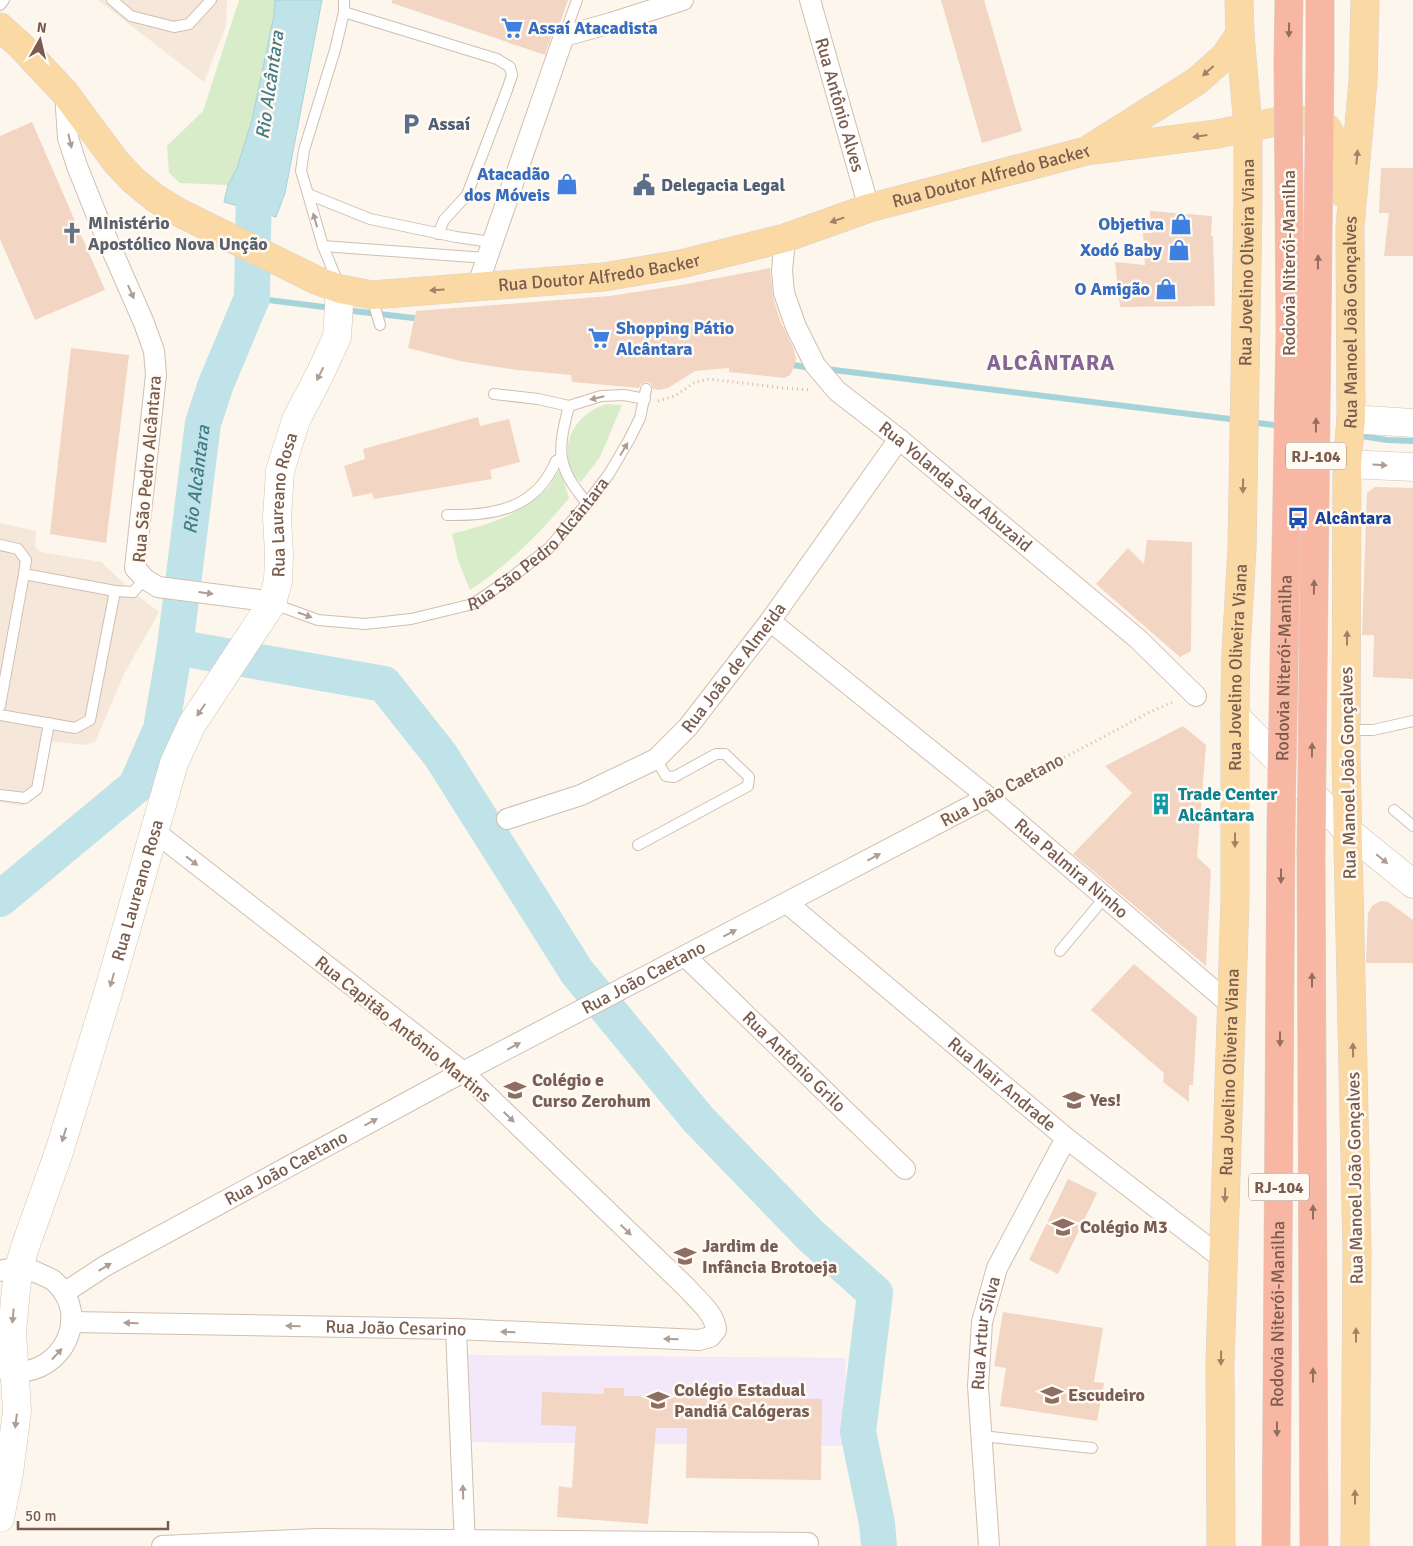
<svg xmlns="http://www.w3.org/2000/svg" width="1413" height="1546" viewBox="0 0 1413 1546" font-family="Signika,sans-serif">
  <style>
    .residential { fill: #f5e8da }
    .education { fill: #f3e8fa }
    .green { fill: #d8ecc9 }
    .water { fill: #bfe3e8; stroke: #a5d3da }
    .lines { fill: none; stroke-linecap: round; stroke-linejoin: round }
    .stream { stroke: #a5d3da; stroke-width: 6 }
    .river { stroke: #bfe3e8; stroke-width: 36 }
    .building { fill: #f3d5c3 }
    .lane-casing { stroke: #d1beb0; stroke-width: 12 }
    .street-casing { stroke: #d1beb0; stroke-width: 22 }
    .secondary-casing { stroke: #d6c0b0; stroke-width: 29 }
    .primary-casing { stroke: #dad1cd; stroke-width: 29 }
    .highway-casing { stroke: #dad1cd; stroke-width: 29 }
    .path { stroke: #d9b8a5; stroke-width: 3; stroke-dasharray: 1 4; stroke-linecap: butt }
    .lane { stroke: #fff; stroke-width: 10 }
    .street { stroke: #fff; stroke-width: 20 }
    .secondary { stroke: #fff; stroke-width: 28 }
    .primary { stroke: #fbd9a5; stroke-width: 28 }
    .highway { stroke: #f7b7a3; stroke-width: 28 }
    .highway-bridge-casing { stroke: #dad1cd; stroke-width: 29; stroke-linecap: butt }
    .highway-bridge { stroke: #f7b7a3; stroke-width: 28 }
    .oneway { fill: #936e5e }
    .oneway2 { fill: #a18267 }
    .oneway3 { fill: #af9d94 }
    .labels { text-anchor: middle; stroke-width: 5; stroke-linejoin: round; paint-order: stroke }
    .shield { fill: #fffaf3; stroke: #a28b7f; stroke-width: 1 }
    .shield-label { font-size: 16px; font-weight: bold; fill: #7a5c4d }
    .shop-label { font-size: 18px; font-weight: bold; fill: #366cbe; stroke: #fffaf3; text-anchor: end }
    .street-label { font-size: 18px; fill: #7a5c4d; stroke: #fffaf3 }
    .service-label { font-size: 18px; font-weight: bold; fill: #4e5e75; stroke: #fffaf3; text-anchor: start }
    .worship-label { font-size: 18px; font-weight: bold; fill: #5b616d; stroke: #fffaf3; text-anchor: start }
    .transit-label { font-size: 18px; font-weight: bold; fill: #164399; stroke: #fffaf3; text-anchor: start }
    .culture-label { font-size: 18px; font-weight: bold; fill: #0d838f; stroke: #fffaf3; text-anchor: start }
    .education-label { font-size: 18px; font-weight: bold; fill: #785e54; stroke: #fffaf3; text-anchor: start }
    .water-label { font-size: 19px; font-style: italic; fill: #437c86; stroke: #fffaf3 }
    .district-label { font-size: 22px; font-weight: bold; letter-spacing: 1px; fill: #846695; stroke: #fffaf3 }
  </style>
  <rect width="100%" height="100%" fill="#fdf6ec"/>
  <g class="residential">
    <polygon points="98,0 227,0 226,26 204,82"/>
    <polygon points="0,523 36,531 35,546 40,552 101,562 133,592 159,612 124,674 95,742 84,745 51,741 40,795 22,806 0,802"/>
  </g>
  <polygon class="education" points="468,1355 845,1358 848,1446 469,1442"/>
  <g class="green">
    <polygon points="239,0 275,0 274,15 252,120 237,168 228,185 180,183 169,173 167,146 203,111"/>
    <path d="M606 404 622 405 600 457 581 482C577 479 573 474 571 470 559 440 578 413 606 404Z"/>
    <path d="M559 471 562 475 569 498C541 533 508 565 470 590L458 560 452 534C489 524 517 517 546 490 552 485 554 477 559 471Z"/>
  </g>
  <polygon class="water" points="275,0 322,0 285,193 276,217 224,202 228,185 237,168 252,120 274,15"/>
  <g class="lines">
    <g class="stream">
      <polyline points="252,298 332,308"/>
      <polyline points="345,310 422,319"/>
      <polyline points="787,364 811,368"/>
      <polyline points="826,369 1238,420"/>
      <polyline points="1250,422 1283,426"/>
      <polyline points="1355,435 1387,440 1413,441"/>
    </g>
    <g class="river">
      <polyline points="175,647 384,684 441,756 577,972 698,1119 811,1236 875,1293 858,1432 877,1523 879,1546"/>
      <path id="s1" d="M0 899 136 786 161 729 175 647 203 423 216 384 252 298 254 184 258 163"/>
    </g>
  </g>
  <g class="building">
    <polygon points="392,0 568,0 559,26 553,32 545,55 392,3"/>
    <polygon points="941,0 984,0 1022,131 982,143"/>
    <polygon points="32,122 105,290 35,320 0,239 0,136"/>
    <polygon points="1381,168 1413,168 1413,256 1384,256 1389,213 1379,213"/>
    <polygon points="1150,211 1212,216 1211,236 1213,236 1215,306 1120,307 1115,262 1145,265 1143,233 1151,233"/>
    <polygon points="770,268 773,297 780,320 794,350 796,359 794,367 790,375 784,378 729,372 729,368 695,371 668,388 659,390 653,389 651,384 647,382 641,384 639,388 572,382 571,375 517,370 460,361 408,348 416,311 610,296 681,285"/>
    <polygon points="71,348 129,355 106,543 50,534"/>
    <polygon points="478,417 480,426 509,419 520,462 490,470 492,479 374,499 372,493 353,497 344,466 365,459 363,449"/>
    <polygon points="1375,487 1413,488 1413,679 1373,677 1374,635 1362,635 1367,493"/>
    <polygon points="1147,540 1192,542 1191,651 1180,657 1096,584 1128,548 1144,564"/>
    <polygon points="1183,726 1206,745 1197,857 1211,870 1206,966 1073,854 1132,793 1105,766"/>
    <polygon points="1380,901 1388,902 1413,920 1413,963 1366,963 1368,913 1372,906"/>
    <polygon points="1134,964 1197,1017 1193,1085 1189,1085 1189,1102 1163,1082 1164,1073 1091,1010"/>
    <polygon points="1068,1179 1097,1193 1058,1274 1029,1260"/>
    <polygon points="1003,1312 1103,1328 1094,1382 1104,1383 1097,1421 1000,1406 1006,1368 994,1366"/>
    <polygon points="604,1388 624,1388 624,1396 822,1399 821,1480 686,1478 687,1428 656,1428 648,1524 557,1517 559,1486 572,1488 576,1426 541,1425 542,1392 604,1394"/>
  </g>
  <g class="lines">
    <g class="lane-casing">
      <g id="lane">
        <polyline points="112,0 131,16 174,27 189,24 211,0"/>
        <polyline points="344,0 344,12 335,50 304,150 301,171 308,194 370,219 456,237 492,242"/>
        <polyline points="0,5 4,0"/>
        <polyline points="344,12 497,59 510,67 512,75 507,90 467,195 444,220 438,234"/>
        <polyline points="564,36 577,0"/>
        <polyline points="308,194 323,246 338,283"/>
        <polyline points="323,246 486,258"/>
        <polyline points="372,297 380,325"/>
        <polyline points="494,394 538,399 569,406"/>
        <path d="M587 503C556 466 557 452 569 406L601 396 624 395 645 399"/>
        <path d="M447 515C494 516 536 509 556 461L561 458"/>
        <polyline points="0,545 18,549 26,560 24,574"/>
        <path id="s2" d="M271 603 318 620 365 624 411 619 473 604 512 577 549 548 587 503 609 474 629 440 640 418 646 389"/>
        <polyline points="0,706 24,574 115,591"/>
        <polyline points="0,715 75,728 90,720 115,591 133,592 145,579"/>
        <polyline points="1348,730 1373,730 1413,721"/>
        <polyline points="0,795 25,798 37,789 49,723"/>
        <polyline points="1394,810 1413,826"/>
        <polyline points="638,845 748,786 749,777 725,754 716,754 674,777 666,776 656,759"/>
        <polyline points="1060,951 1105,897"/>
        <polyline points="982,1436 1092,1448"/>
      </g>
    </g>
    <g class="street-casing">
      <g id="street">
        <path id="s3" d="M810 0 869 208"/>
        <polyline points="65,93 68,138 77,166 97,216 144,323 154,351 156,375 135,568 145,579 158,587 259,600"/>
        <path id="s4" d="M785 238 782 271 784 293 796 327 815 365 837 391 899 439 1138 639 1196 696"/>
        <polyline points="477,287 564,36 611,23 683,0"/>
        <path id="s5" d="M770 621 988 797 1231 1005"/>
        <path id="s6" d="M507 819 581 795 656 759 688 727 770 621 899 439"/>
        <path id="s7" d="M787 903 1066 1138 1223 1259"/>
        <path id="s8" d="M685 956 905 1169"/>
        <path d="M0 1271C14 1267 27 1267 40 1274 45 1276 50 1278 54 1281 92 1315 63 1373 15 1372 10 1372 4 1369 0 1368"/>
        <path id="s9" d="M64 1293 105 1266 463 1072 988 797"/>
        <path id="s10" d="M71 1322 456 1329 699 1340 710 1337 716 1330C715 1313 697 1300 686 1287L463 1072 154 831"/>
        <polyline points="456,1329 465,1546"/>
        <polyline points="162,1546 318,1539 808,1543"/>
        <path id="s11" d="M989 1546 978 1386 982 1322 997 1268 1066 1138"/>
      </g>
    </g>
    <g class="secondary-casing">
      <g id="secondary">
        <polyline points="1351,419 1413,423"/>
        <polyline points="1347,464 1413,467"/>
        <polyline points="1235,716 1348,831 1413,884"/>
        <path id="s12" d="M0 1518 9 1473 17 1411 12 1332 16 1289 19 1268 25 1247 59 1152 107 996 174 763 192 724 272 603 278 581 279 555 277 517 280 471 296 420 320 374 337 337 340 289"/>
      </g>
    </g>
    <g class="primary-casing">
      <g id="primary">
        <path id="s13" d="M0 27 21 46 65 93 116 162 133 180 155 198 178 212 316 280 340 289 372 295 604 277 681 264 785 238 869 208 1086 151 1197 81 1225 56 1240 34"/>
        <path d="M1093 150 1217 134 1280 121 1301 120 1327 128C1339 147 1338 167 1339 189L1341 192"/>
        <path id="s14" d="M1221 1546 1220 1363 1235 899V701L1236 651 1242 548 1248 203V127L1240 34 1239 0"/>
        <path id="s15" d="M1355 1546 1357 1249 1346 757 1347 464 1351 419 1350 227 1363 81 1365 0"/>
      </g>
    </g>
    <g class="highway-casing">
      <g id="highway">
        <polyline points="1320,60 1320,0"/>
        <polyline points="1288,61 1289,0"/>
        <polyline points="1311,851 1314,1546"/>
        <path id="s16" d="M1276 1546 1281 827"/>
      </g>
    </g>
    <g class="path">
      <polyline points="658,401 675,396 695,382 709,379 783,388 810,390"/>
      <polyline points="1007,788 1150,712 1175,701"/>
    </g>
    <use href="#lane" class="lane"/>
    <use href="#street" class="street"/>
    <use href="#secondary" class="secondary"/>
    <use href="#primary" class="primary"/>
    <use href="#highway" class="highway"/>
    <g class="highway-bridge-casing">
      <g id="highway-bridge">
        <path id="s17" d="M1281 827 1290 332 1288 61"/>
        <polyline points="1311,851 1320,60"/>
      </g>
    </g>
    <use href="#highway-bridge" class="highway-bridge"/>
  </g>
  <defs><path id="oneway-solid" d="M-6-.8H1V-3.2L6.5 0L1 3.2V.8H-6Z" transform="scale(1.25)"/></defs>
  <g class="oneway">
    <use href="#oneway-solid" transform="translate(1289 30) rotate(91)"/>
    <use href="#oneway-solid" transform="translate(1318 262) rotate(-89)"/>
    <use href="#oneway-solid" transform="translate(1316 425) rotate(-89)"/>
    <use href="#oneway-solid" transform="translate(1314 587) rotate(-89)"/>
    <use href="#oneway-solid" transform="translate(1312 750) rotate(-89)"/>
    <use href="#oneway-solid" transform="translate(1281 876) rotate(90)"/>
    <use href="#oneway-solid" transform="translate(1312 980) rotate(-90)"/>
    <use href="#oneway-solid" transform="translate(1280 1039) rotate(90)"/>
    <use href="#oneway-solid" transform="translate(1313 1212) rotate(-90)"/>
    <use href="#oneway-solid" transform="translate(1313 1375) rotate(-90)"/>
    <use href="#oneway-solid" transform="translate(1277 1429) rotate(90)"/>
  </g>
  <g class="oneway2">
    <use href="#oneway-solid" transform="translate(1208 71) rotate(138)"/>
    <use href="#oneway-solid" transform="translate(1200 136) rotate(172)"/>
    <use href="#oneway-solid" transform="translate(1357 157) rotate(-85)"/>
    <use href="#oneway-solid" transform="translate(837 220) rotate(161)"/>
    <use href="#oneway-solid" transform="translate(437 290) rotate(176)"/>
    <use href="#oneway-solid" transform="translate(1243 486) rotate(91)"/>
    <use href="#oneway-solid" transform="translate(1347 638) rotate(-90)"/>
    <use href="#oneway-solid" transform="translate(1235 840) rotate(90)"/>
    <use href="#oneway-solid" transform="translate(1353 1050) rotate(-91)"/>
    <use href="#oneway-solid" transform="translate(1225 1195) rotate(92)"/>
    <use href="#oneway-solid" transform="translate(1356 1335) rotate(-90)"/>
    <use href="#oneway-solid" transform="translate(1221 1358) rotate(91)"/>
    <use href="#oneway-solid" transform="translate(1355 1497) rotate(-90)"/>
  </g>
  <g class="oneway3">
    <use href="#oneway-solid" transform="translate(70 141) rotate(77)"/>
    <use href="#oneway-solid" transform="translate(315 220) rotate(-106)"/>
    <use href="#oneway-solid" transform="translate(131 292) rotate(66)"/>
    <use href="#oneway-solid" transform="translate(320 374) rotate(117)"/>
    <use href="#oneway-solid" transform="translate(597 398) rotate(167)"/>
    <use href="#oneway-solid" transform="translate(624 449) rotate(-59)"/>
    <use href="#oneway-solid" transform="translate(1380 465) rotate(3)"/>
    <use href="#oneway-solid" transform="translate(206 593) rotate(7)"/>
    <use href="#oneway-solid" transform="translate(305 615) rotate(19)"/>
    <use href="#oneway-solid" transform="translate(201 710) rotate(124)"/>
    <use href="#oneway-solid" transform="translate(874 857) rotate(-28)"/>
    <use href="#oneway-solid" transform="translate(1382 859) rotate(39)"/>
    <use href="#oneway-solid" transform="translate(192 861) rotate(38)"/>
    <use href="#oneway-solid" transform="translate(730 933) rotate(-28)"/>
    <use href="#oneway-solid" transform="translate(112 980) rotate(106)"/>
    <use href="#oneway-solid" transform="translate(514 1046) rotate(-28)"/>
    <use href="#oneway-solid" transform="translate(509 1117) rotate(44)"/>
    <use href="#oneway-solid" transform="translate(371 1122) rotate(-28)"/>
    <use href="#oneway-solid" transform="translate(64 1135) rotate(107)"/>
    <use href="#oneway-solid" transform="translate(626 1230) rotate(44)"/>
    <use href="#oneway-solid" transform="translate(105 1267) rotate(-31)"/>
    <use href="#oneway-solid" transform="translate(13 1316) rotate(95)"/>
    <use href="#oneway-solid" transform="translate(131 1323) rotate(-179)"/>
    <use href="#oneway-solid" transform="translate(293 1326) rotate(-179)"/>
    <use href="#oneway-solid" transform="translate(508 1332) rotate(-178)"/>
    <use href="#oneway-solid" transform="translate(671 1339) rotate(-178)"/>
    <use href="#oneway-solid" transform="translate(57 1354) rotate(-47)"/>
    <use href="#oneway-solid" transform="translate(16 1421) rotate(97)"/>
    <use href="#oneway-solid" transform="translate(463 1492) rotate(-92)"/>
  </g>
  <defs>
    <g id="supermarket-bare" transform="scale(1.725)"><path d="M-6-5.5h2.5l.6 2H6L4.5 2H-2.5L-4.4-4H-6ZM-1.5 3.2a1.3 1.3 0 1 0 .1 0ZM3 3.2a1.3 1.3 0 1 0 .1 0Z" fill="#3f7fe0" stroke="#fffaf3" stroke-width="2.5" paint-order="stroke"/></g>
    <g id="parking-bare" transform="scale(1.725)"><path d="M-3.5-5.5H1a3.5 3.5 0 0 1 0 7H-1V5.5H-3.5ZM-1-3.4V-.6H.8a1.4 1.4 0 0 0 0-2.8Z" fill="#5c6f8a" stroke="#fffaf3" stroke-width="2.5" paint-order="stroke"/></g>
    <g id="shop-bare" transform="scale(1.725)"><path d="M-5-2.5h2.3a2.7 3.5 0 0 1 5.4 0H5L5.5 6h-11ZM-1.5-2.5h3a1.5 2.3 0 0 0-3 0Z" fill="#3f7fe0" stroke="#fffaf3" stroke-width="2.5" paint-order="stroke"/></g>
    <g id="civic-bare" transform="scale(1.725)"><path d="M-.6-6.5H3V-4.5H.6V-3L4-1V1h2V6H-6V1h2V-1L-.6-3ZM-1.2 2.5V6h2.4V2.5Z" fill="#5c6f8a" stroke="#fffaf3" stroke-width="2.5" paint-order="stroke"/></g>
    <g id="church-bare" transform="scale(1.725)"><path d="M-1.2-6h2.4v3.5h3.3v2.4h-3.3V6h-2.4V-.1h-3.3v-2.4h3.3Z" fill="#6b7280" stroke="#fffaf3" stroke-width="2.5" paint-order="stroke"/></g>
    <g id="bus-bare" transform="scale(1.725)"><path d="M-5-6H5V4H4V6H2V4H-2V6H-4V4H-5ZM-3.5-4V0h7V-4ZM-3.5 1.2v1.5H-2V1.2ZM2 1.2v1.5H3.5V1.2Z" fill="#1a4fb4" stroke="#fffaf3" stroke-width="2.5" paint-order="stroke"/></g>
    <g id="building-bare" transform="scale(1.725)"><path d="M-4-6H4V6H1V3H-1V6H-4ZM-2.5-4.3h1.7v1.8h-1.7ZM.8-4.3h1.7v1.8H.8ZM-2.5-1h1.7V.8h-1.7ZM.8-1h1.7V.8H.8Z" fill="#0f9aa8" stroke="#fffaf3" stroke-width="2.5" paint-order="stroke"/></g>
    <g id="school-bare" transform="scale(1.725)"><path d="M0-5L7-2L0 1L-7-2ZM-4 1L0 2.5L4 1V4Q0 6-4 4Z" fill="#8d6e63" stroke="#fffaf3" stroke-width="2.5" paint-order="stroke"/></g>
  </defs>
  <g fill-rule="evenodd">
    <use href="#supermarket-bare" x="512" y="28"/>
    <use href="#parking-bare" x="411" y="124"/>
    <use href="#shop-bare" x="567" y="184"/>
    <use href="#civic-bare" x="644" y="185"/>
    <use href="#shop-bare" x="1181" y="224"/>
    <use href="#church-bare" x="72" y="233"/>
    <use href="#shop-bare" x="1179" y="250"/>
    <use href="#shop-bare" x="1166" y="289"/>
    <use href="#supermarket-bare" x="599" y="338"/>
    <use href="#bus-bare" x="1298" y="518"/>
    <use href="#building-bare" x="1161" y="804"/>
    <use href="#school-bare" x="515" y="1090"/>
    <use href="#school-bare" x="1074" y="1100"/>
    <use href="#school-bare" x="1063" y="1227"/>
    <use href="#school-bare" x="685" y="1256"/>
    <use href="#school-bare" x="1052" y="1395"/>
    <use href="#school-bare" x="658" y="1400"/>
  </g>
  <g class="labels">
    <g class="shield">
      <rect x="1286" y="442.5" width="60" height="27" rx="4"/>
      <rect x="1249" y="1173.5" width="60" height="27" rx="4"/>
    </g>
    <g class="shield-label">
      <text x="1316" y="462">RJ-104</text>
      <text x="1279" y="1193">RJ-104</text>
    </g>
    <g class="shop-label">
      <text x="528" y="34" text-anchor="start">Assaí Atacadista</text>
      <text x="550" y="180">Atacadão<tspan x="550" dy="21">dos Móveis</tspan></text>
      <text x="1164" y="230">Objetiva</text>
      <text x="1162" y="256">Xodó Baby</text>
      <text x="1150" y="295">O Amigão</text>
      <text x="616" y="334" text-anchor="start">Shopping Pátio<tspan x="616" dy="21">Alcântara</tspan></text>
    </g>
    <g class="street-label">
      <text dy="6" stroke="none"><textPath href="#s3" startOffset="109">Rua Antônio Alves</textPath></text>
      <text dy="6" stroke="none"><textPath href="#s13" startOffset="1104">Rua Doutor Alfredo Backer</textPath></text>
      <text dy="6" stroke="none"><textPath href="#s14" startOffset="1284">Rua Jovelino Oliveira Viana</textPath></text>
      <text transform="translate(1289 263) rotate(-90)" y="6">Rodovia Niterói-Manilha</text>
      <text dy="6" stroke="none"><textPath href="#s13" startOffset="699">Rua Doutor Alfredo Backer</textPath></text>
      <text dy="6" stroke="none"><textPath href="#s15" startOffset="1224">Rua Manoel João Gonçalves</textPath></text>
      <text transform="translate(147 469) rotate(-85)" y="6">Rua São Pedro Alcântara</text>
      <text dy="6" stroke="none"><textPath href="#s4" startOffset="320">Rua Yolanda Sad Abuzaid</textPath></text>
      <text dy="6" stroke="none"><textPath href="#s12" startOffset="1068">Rua Laureano Rosa</textPath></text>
      <text dy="6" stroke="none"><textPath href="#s2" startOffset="296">Rua São Pedro Alcântara</textPath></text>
      <text dy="6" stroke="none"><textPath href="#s6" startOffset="281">Rua João de Almeida</textPath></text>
      <text dy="6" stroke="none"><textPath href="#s14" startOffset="879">Rua Jovelino Oliveira Viana</textPath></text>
      <text dy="6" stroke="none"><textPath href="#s17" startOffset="159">Rodovia Niterói-Manilha</textPath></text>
      <text transform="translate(1348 773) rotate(-91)" y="6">Rua Manoel João Gonçalves</text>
      <text transform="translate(1002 790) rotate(-28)" y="6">Rua João Caetano</text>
      <text dy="6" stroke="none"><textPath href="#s5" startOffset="390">Rua Palmira Ninho</textPath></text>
      <text dy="6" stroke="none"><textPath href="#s12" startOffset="648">Rua Laureano Rosa</textPath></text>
      <text dy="6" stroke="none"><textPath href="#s9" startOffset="660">Rua João Caetano</textPath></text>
      <text transform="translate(403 1029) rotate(39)" y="6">Rua Capitão Antônio Martins</text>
      <text dy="6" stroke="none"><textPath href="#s8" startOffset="152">Rua Antônio Grilo</textPath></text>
      <text dy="6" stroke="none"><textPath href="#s14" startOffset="474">Rua Jovelino Oliveira Viana</textPath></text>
      <text dy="6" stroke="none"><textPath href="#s7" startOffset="281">Rua Nair Andrade</textPath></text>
      <text dy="6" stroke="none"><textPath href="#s9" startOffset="255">Rua João Caetano</textPath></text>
      <text transform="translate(1355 1178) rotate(-91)" y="6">Rua Manoel João Gonçalves</text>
      <text dy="6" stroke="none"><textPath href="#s16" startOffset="232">Rodovia Niterói-Manilha</textPath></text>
      <text dy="6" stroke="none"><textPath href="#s10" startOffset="325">Rua João Cesarino</textPath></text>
      <text dy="6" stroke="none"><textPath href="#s11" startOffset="214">Rua Artur Silva</textPath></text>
    </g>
    <g class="service-label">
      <text x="428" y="130">Assaí</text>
      <text x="661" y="191">Delegacia Legal</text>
    </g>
    <g class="worship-label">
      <text x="88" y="229">MInistério<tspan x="88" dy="21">Apostólico Nova Unção</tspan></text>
    </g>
    <g class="transit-label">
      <text x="1315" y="524">Alcântara</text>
    </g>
    <g class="culture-label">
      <text x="1178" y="800">Trade Center<tspan x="1178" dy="21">Alcântara</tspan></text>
    </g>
    <g class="education-label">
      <text x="532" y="1086">Colégio e<tspan x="532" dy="21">Curso Zerohum</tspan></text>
      <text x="1090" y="1106">Yes!</text>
      <text x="1080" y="1233">Colégio M3</text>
      <text x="702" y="1252">Jardim de<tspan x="702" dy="21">Infância Brotoeja</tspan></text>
      <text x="674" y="1396">Colégio Estadual<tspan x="674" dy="21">Pandiá Calógeras</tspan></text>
      <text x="1068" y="1401">Escudeiro</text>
    </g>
    <g class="water-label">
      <text transform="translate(269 85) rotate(-82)" y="7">Rio Alcântara</text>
      <text dy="7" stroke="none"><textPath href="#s1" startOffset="491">Rio Alcântara</textPath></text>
    </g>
    <g class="district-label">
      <text x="1051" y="370">ALCÂNTARA</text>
    </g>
  </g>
  <g transform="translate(40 40) rotate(8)" stroke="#fffaf3" stroke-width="4" paint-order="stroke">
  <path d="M0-4L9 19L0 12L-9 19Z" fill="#7a5c4d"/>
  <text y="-8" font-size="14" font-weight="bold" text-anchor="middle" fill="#7a5c4d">N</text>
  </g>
  <path d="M18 1521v8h150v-8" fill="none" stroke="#7a5c4d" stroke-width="2.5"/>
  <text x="25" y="1521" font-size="15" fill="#7a5c4d" stroke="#fffaf3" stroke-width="4" paint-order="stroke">50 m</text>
</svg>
